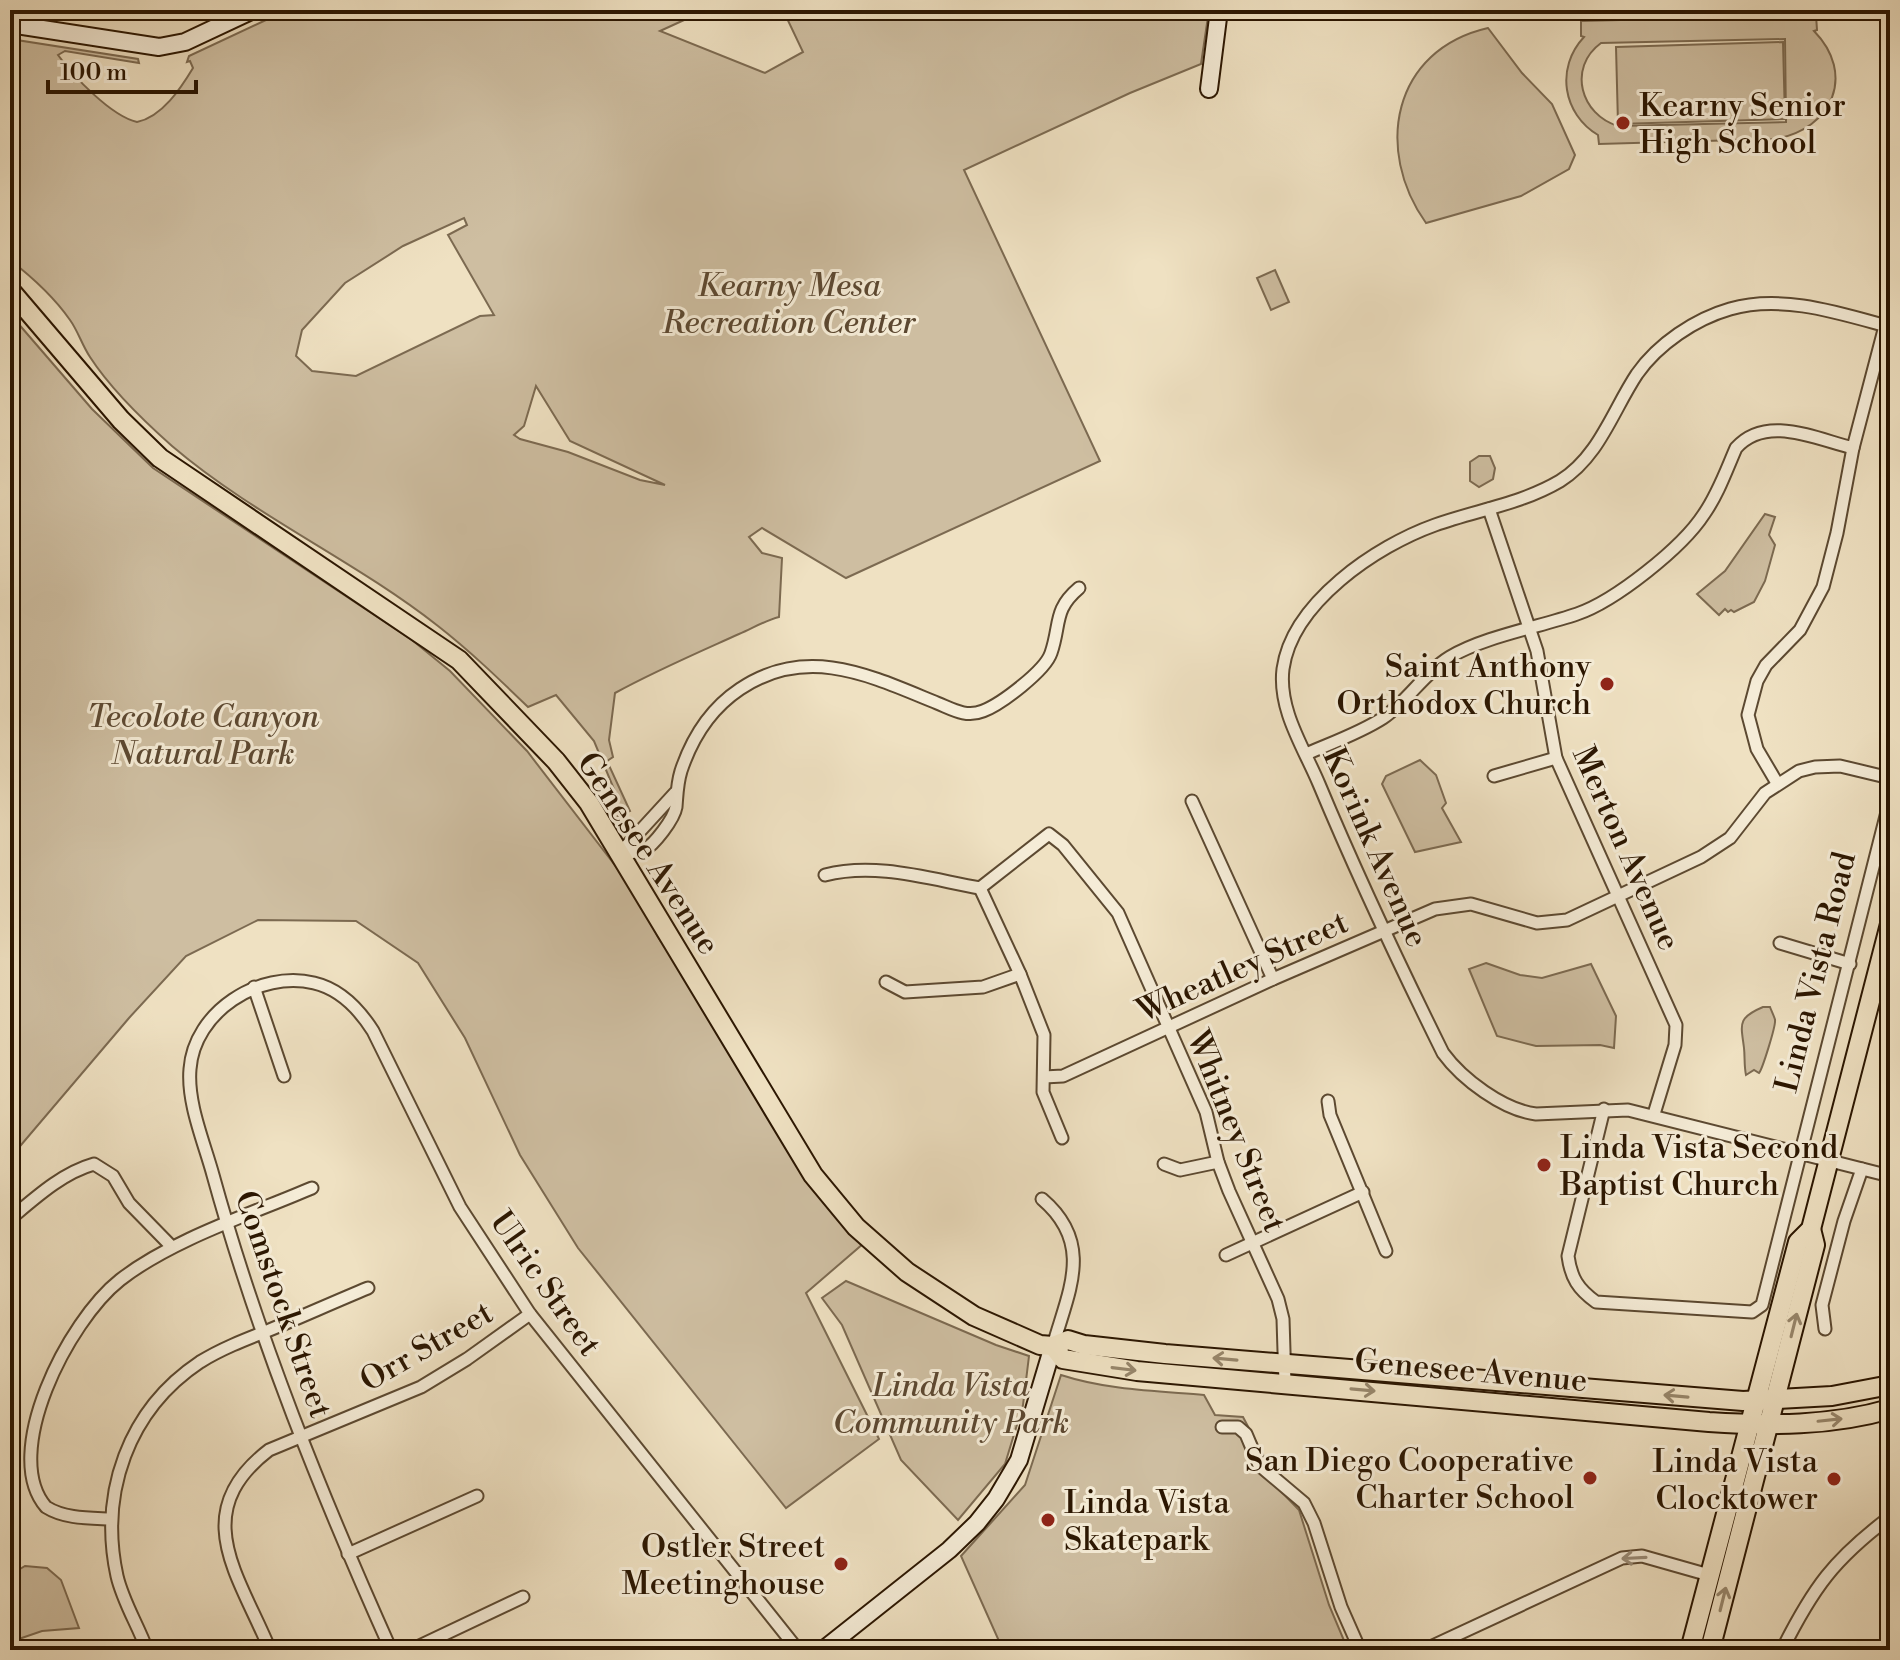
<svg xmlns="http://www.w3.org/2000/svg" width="1900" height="1660" viewBox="0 0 1900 1660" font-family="'Libre Bodoni',serif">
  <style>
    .green { fill: #cebea1; stroke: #7c6a51; stroke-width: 2; fill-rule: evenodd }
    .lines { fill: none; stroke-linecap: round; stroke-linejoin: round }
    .street-casing { stroke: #5c4931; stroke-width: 15 }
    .secondary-casing { stroke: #2b1601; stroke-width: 20 }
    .primary-casing { stroke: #2b1601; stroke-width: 22 }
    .street { stroke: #f5ecd7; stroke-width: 11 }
    .secondary { stroke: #f5ecd7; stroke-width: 16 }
    .primary { stroke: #efe1c2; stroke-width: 18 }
    .oneway { stroke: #97866b }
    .oneway2 { stroke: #9a8c77 }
    .poi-dot { fill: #8f2418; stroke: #f5ecd7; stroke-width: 3 }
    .labels { text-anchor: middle; stroke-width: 6; stroke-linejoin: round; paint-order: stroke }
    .poi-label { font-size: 32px; fill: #2b1601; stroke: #f5ecd7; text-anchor: end }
    .park-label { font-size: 32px; font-style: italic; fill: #5c4831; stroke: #f5ecd7 }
    .street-label { font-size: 32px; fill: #2b1601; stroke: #f5ecd7 }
  </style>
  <rect width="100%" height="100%" fill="#efe1c2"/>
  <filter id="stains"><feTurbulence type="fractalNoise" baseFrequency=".0025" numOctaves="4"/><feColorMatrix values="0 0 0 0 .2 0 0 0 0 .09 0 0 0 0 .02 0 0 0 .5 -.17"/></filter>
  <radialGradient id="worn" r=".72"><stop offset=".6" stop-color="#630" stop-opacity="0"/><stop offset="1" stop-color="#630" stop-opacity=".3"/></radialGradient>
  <g class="green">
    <path d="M388 10H706L660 31 765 73 803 52 783 10H1209L1201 64 1130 93 964 170 1100 461 846 578 762 528 749 537 762 553 782 558 779 617C764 621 753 628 739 634 697 653 655 671 615 693L609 740 613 757 607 761 630 811 614 818 610 809 616 794 594 741 556 695 528 707C499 679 470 651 438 626 354 560 254 516 172 446 145 422 110 388 90 357 82 345 78 331 70 320 54 297 32 277 10 260V39L138 59 139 63 65 51 58 55C73 76 111 116 137 122 162 117 181 88 193 68L190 61 187 62 189 56 268 19 285 17 342 20ZM464 218 467 225 448 235 494 315 480 316 356 376 312 371 296 356 302 330 345 283 403 246ZM536 386 570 441 665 485 640 480 568 452 520 439 514 435 524 426Z"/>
    <path d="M1816 15 1817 30 1814 31C1856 74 1833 129 1775 139L1599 144 1598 135C1563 114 1555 68 1584 37L1581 36V21ZM1785 39 1786 122 1618 126C1581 115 1567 68 1601 43Z"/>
    <path d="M1488 28 1522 73 1552 104 1575 155 1569 169 1521 196 1426 223C1374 150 1392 50 1488 28Z"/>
    <polygon points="1783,42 1785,119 1618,124 1616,47"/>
    <polygon points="1275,270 1289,302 1271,310 1257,278"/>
    <polygon points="10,314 92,409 153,468 412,640 450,671 527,751 634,890 658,937 864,1243 806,1293 879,1439 786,1508 578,1248 520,1155 465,1038 418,963 356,921 258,920 186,956 129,1018 10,1158"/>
    <polygon points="1479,456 1490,456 1495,468 1493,479 1479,487 1470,481 1470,462"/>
    <polygon points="1765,514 1775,517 1769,535 1775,545 1765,581 1754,602 1734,612 1731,610 1728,612 1725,609 1719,615 1697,594 1725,571"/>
    <polygon points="1420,760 1436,775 1446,803 1442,808 1461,842 1415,852 1382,784 1386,776"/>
    <polygon points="1486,963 1520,975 1542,978 1591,964 1616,1016 1614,1048 1600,1045 1536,1046 1497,1036 1469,969"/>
    <path d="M1763 1007H1770C1771 1010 1775 1018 1775 1020 1776 1026 1762 1070 1759 1073L1754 1070 1746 1075C1744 1066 1745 1057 1744 1048 1741 1024 1737 1018 1763 1007Z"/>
    <polygon points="846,1281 996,1345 1029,1356 1023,1405 1005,1464 958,1520 901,1460 842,1325 822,1298"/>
    <path d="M1061 1375C1107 1390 1156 1391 1204 1395L1215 1415 1243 1417 1269 1466 1272 1482 1299 1510 1329 1605 1348 1650H1003L961 1556 1025 1485Z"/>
    <polygon points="25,1566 47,1568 61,1580 79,1628 42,1631 10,1642 10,1575"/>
  </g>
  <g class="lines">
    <g class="street-casing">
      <g id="street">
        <path d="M1890 327C1839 313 1782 294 1730 309 1695 319 1658 344 1637 374 1613 410 1599 457 1560 481 1521 504 1477 510 1435 525 1376 546 1292 603 1283 669 1278 710 1304 748 1319 784 1357 875 1399 964 1443 1053 1462 1079 1503 1110 1536 1114L1628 1110 1890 1176"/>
        <polyline points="1489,509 1537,651 1556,758 1676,1025 1675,1045 1654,1114"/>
        <path d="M1306 754C1331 743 1360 733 1383 718 1408 701 1424 673 1450 657 1483 637 1539 627 1577 614 1615 601 1682 548 1704 514 1718 494 1726 471 1736 448 1766 414 1816 439 1853 448"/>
        <polyline points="1494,776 1556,758"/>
        <polyline points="1777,783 1757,749 1748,715 1757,681 1766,665 1800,630 1823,587 1837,533 1853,448 1890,307"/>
        <polyline points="1192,801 1273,979"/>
        <path d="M619 854C626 853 637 853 644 850 654 845 674 819 676 807 677 795 677 784 681 771 692 738 710 709 740 689 807 644 871 676 937 703 952 709 966 718 983 711 1001 704 1045 671 1051 653 1061 624 1053 610 1079 588"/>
        <polyline points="619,854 675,793"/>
        <path d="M825 875C876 862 929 879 980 888L1049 834 1063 845 1118 913 1206 1112 1218 1162 1229 1191 1278 1299 1283 1319 1285 1383"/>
        <polyline points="980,888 1020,974 1044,1035 1043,1092 1062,1138"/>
        <polyline points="1780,943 1850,964"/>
        <polyline points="886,982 905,992 983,987 1020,974"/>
        <polyline points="254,987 284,1076"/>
        <polyline points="1044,1077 1063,1076 1273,979 1435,909 1471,904 1537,923 1567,920 1701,857 1730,838 1765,793 1799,771 1815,767 1840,766 1890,778"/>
        <polyline points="1328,1101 1330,1115 1386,1251"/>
        <path d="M1604 1109 1568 1256C1571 1278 1578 1289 1596 1302L1752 1312 1762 1305 1890 800"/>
        <polyline points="1164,1164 1180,1170 1218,1162"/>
        <path d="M1042 1199C1095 1244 1068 1292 1053 1346"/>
        <path d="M10 1219C35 1198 62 1173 94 1164L113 1176 129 1203 172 1247"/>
        <polyline points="1226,1255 1363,1192"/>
        <polyline points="1825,1329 1822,1305 1844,1221 1862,1169"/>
        <polyline points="1222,1427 1238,1427 1246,1434 1259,1465 1304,1503 1314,1523 1341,1607 1360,1650"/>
        <path d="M111 1519C90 1518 65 1519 46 1507 0 1454 68 1321 120 1280 171 1240 251 1214 312 1188"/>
        <polyline points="348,1554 477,1496"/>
        <path d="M147 1650C138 1625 123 1602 117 1576 99 1493 128 1410 200 1362 221 1349 244 1340 267 1331 301 1317 334 1302 368 1288"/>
        <path d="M270 1650C239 1575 187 1513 269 1450L421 1387 467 1359 530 1314"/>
        <path d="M391 1650C322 1496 258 1338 213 1175 204 1142 187 1103 190 1069 194 1012 259 970 314 983 340 989 359 1009 373 1031L460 1207 530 1314 798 1650"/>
        <polyline points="411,1650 523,1597"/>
        <polyline points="1424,1650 1622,1558 1642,1556 1709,1575"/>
        <path d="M1782 1650C1813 1588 1834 1559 1890 1517"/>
      </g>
    </g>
    <g class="secondary-casing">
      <g id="secondary">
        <polyline points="10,24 159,47 185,42 253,10"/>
        <polyline points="1209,89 1219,10"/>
        <polyline points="823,1650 949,1550 977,1523 996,1499 1019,1460 1053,1346"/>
      </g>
    </g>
    <g class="primary-casing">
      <g id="primary">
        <polyline points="10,290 121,420 160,458 459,660 556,761 589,803 813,1175 856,1227 907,1272 974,1316 1040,1345 1053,1346 1068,1340 1084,1345 1165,1354 1743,1401 1832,1396 1890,1385"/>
        <path d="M1053 1346 1063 1359 1137 1371 1709 1422C1769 1426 1832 1426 1890 1409"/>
        <polyline points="1690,1650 1798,1242 1811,1229 1890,924"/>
        <polyline points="1710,1650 1815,1245 1811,1229"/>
      </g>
    </g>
    <use href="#street" class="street"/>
    <use href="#secondary" class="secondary"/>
    <use href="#primary" class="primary"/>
  </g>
  <defs><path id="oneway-shaft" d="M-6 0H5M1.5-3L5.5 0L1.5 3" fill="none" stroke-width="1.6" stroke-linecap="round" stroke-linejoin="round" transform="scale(2)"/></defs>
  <g class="oneway">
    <use href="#oneway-shaft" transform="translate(1794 1325) rotate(-76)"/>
    <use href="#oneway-shaft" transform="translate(1225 1359) rotate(-175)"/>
    <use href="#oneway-shaft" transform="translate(1124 1369) rotate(7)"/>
    <use href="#oneway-shaft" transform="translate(1363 1390) rotate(5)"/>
    <use href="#oneway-shaft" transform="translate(1676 1396) rotate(-175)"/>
    <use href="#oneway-shaft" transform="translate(1830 1420) rotate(-6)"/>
    <use href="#oneway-shaft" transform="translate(1723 1599) rotate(-76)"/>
  </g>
  <use class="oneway2" href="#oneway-shaft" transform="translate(1634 1558) rotate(177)"/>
  <g class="poi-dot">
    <circle cx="1623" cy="123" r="8"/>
    <circle cx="1607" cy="684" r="8"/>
    <circle cx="1544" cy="1165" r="8"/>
    <circle cx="1590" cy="1478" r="8"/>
    <circle cx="1834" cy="1479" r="8"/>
    <circle cx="1048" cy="1520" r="8"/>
    <circle cx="841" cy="1564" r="8"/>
  </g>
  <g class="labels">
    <g class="poi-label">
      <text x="1639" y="116" text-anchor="start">Kearny Senior<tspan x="1639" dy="37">High School</tspan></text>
      <text x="1591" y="677">Saint Anthony<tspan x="1591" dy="37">Orthodox Church</tspan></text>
      <text x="1560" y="1158" text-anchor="start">Linda Vista Second<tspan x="1560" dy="37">Baptist Church</tspan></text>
      <text x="1574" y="1471">San Diego Cooperative<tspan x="1574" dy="37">Charter School</tspan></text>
      <text x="1818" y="1472">Linda Vista<tspan x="1818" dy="37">Clocktower</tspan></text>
      <text x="1064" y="1513" text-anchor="start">Linda Vista<tspan x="1064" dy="37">Skatepark</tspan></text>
      <text x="825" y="1557">Ostler Street<tspan x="825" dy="37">Meetinghouse</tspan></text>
    </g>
    <g class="park-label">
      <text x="789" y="296">Kearny Mesa<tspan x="789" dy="37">Recreation Center</tspan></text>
      <text x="203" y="727">Tecolote Canyon<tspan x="203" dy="37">Natural Park</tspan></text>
      <text x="951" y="1396">Linda Vista<tspan x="951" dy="37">Community Park</tspan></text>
    </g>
    <g class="street-label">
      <text transform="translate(1376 847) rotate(66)" y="11">Korink Avenue</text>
      <text transform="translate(1627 848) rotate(66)" y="11">Merton Avenue</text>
      <text transform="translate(649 853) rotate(57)" y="11">Genesee Avenue</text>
      <text transform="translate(1242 966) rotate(-24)" y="11">Wheatley Street</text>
      <text transform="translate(1815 972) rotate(-76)" y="11">Linda Vista Road</text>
      <text transform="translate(1237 1131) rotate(68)" y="11">Whitney Street</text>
      <text transform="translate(546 1283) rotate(55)" y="11">Ulric Street</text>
      <text transform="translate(284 1304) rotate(71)" y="11">Comstock Street</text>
      <text transform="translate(426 1346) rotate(-30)" y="11">Orr Street</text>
      <text transform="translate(1471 1370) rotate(5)" y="11">Genesee Avenue</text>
    </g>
  </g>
  <rect width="1900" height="1660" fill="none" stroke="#efe1c2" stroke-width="40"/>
  <rect x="12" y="12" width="1876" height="1636" fill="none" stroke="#2b1601" stroke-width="4"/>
  <rect x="20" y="20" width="1860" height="1620" fill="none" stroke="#2b1601" stroke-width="2"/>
  <path d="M48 80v12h148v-12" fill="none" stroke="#2b1601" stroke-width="4"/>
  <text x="60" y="80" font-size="24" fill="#2b1601" stroke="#f5ecd7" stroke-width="6" paint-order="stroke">100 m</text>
  <rect width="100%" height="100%" filter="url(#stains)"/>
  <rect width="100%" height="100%" fill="url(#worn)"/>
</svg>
